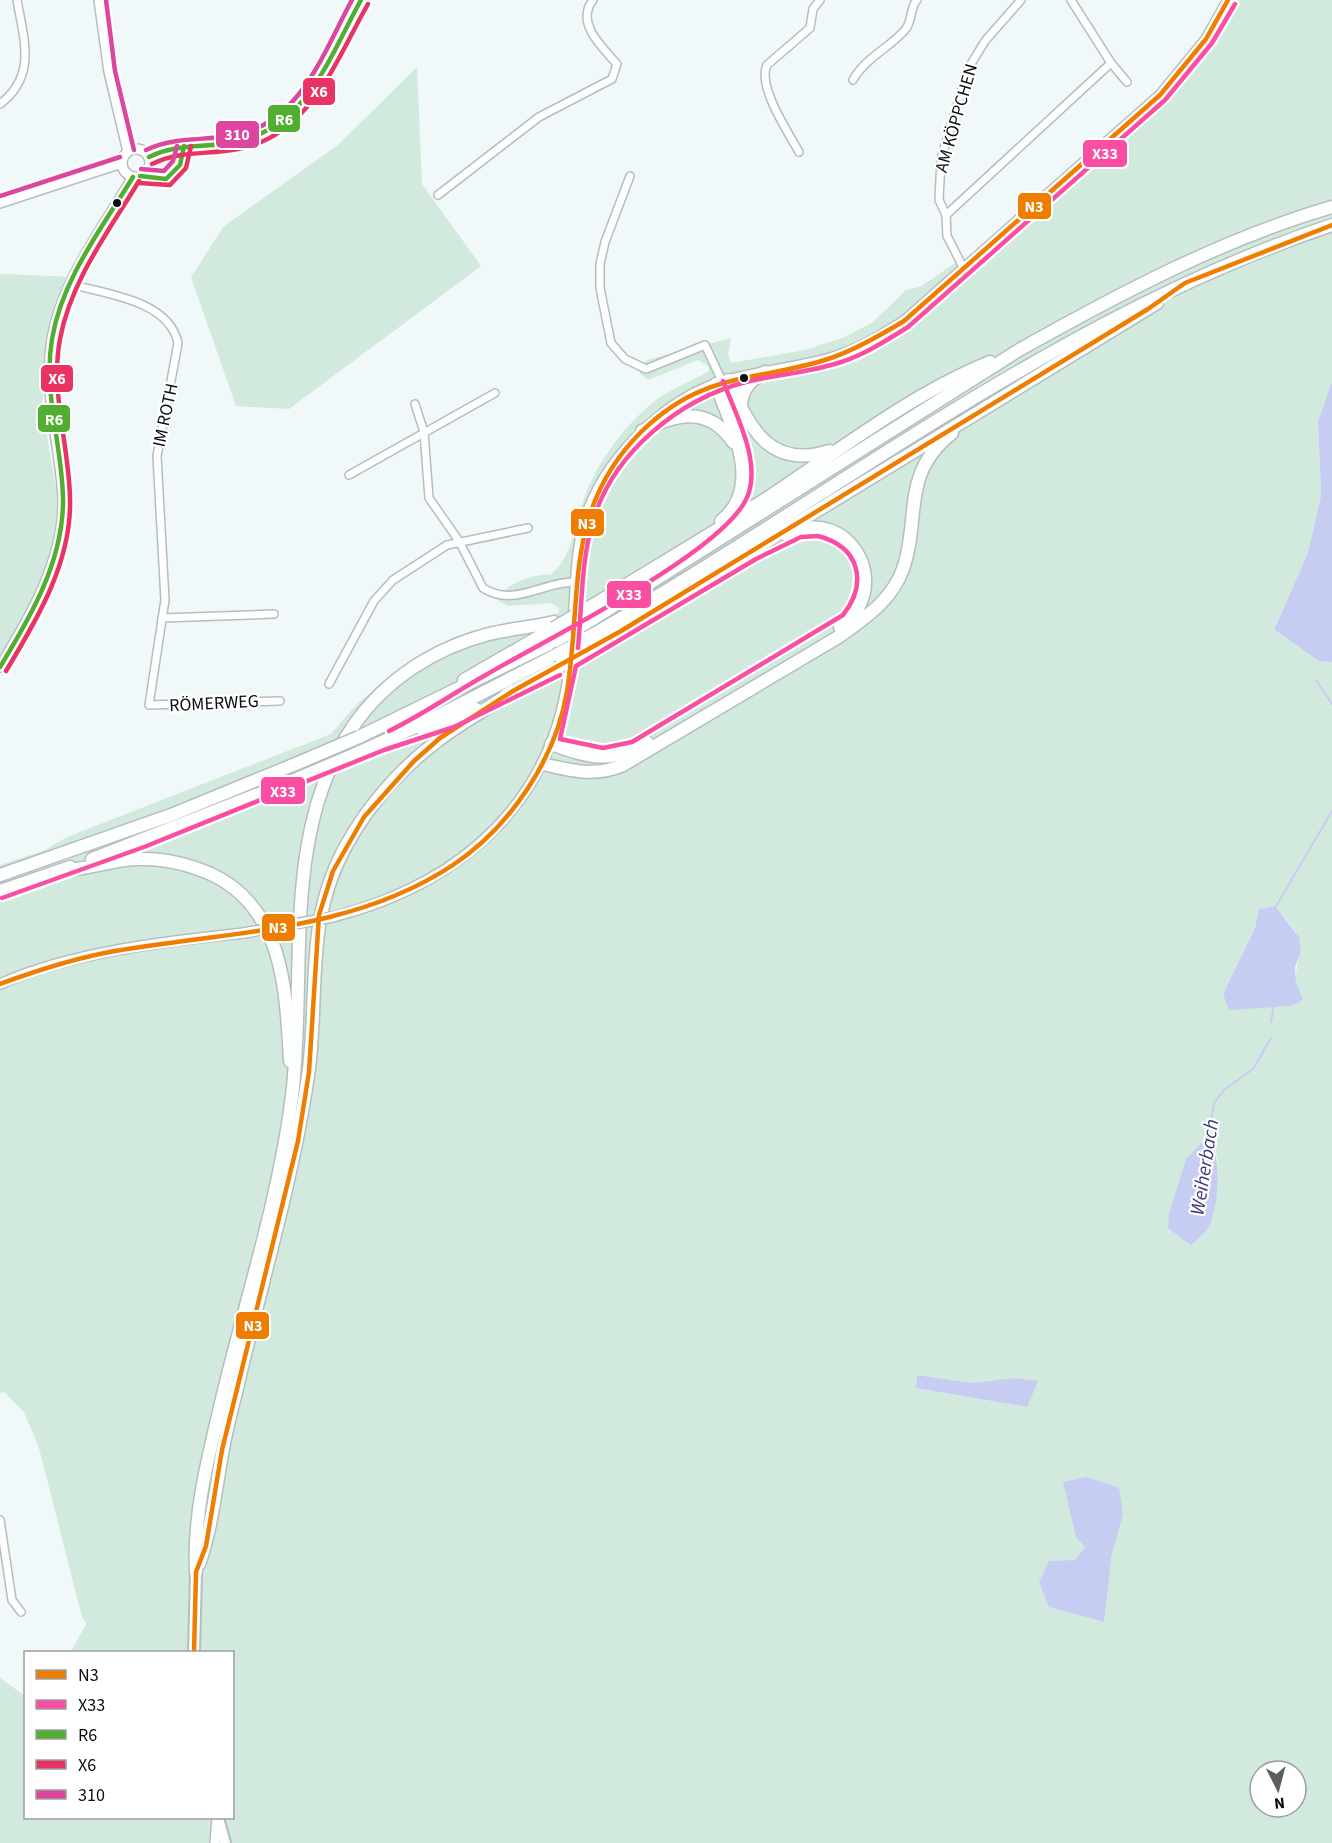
<svg xmlns="http://www.w3.org/2000/svg" width="1332" height="1843" viewBox="0 0 1332 1843" font-family="'Source Sans 3',sans-serif">
  <style>
    .green { fill: #d2e9dd; fill-rule: evenodd }
    .water { fill: #c7cdf2 }
    .lines { fill: none; stroke-linecap: round; stroke-linejoin: round }
    .stream { stroke: #c7cdf2; stroke-width: 2 }
    .street-casing { stroke: #b7bdbf; stroke-width: 10 }
    .secondary-casing { stroke: #b7bdbf; stroke-width: 12 }
    .primary-casing { stroke: #b7bdbf; stroke-width: 14 }
    .highway-casing { stroke: #b7bdbf; stroke-width: 15 }
    .street { stroke: #fdfefe; stroke-width: 7 }
    .secondary { stroke: #fdfefe; stroke-width: 9 }
    .primary { stroke: #fdfefe; stroke-width: 10 }
    .highway { stroke: #fdfefe; stroke-width: 12 }
    .secondary-bridge-casing { stroke: #b7bdbf; stroke-width: 12; stroke-linecap: butt }
    .highway-bridge-casing { stroke: #b7bdbf; stroke-width: 15; stroke-linecap: butt }
    .secondary-bridge { stroke: #fdfefe; stroke-width: 9 }
    .highway-bridge { stroke: #fdfefe; stroke-width: 12 }
    .bus-1-casing { stroke: #fff; stroke-width: 9 }
    .bus-2-casing { stroke: #fff; stroke-width: 9 }
    .bus-3-casing { stroke: #fff; stroke-width: 9 }
    .bus-4-casing { stroke: #fff; stroke-width: 9 }
    .bus-5-casing { stroke: #fff; stroke-width: 9 }
    .bus-1 { stroke: #ef7d00; stroke-width: 4.5 }
    .bus-2 { stroke: #fa4ea3; stroke-width: 4.5 }
    .bus-3 { stroke: #51ae31; stroke-width: 4.5 }
    .bus-4 { stroke: #e83363; stroke-width: 4.5 }
    .bus-5 { stroke: #dd469e; stroke-width: 4.5 }
    .bus-dot { fill: #090e0f; stroke: #fff; stroke-width: 2 }
    .labels { text-anchor: middle; stroke-width: 4.5; stroke-linejoin: round; paint-order: stroke }
    .street-label { font-size: 18px; fill: #090e0f; stroke: #fff }
    .water-label { font-size: 20px; font-style: italic; fill: #3c3c7a; stroke: #fff }
    .line-badge { stroke: #fff; stroke-width: 2 }
    .badge-label { font-size: 16px; text-anchor: middle; font-weight: bold; fill: #fff }
  </style>
  <rect width="100%" height="100%" fill="#f0f8fa"/>
  <g class="green">
    <path d="M1231 0H1332V382L1318 421 1321 495 1308 553 1274 628 1319 661 1332 662V1843H0V1678L25 1696 26 1818H232V1652H71L86 1624 82 1617 39 1448 24 1412 4 1392 0 1393V865L45 850 67 837 331 734 354 707 390 676 418 656 454 637 553 617 559 612V608L551 603 508 606 495 599C506 585 533 573 550 575 573 558 575 522 585 496 599 459 625 425 656 400 671 389 692 381 709 371L708 366 698 360 648 380 640 374 639 369 647 360 731 338 728 355 731 363 805 350 845 337 873 322 906 290 922 286 955 263 967 276 1160 103C1189 72 1210 36 1231 0ZM1275 906C1282 916 1293 926 1298 936 1302 944 1293 994 1291 1006H1274L1223 994 1255 928 1259 909ZM1208 1136C1221 1152 1218 1177 1215 1196L1186 1159ZM917 1375 973 1383 1013 1378 1027 1407 916 1388ZM1123 1515 1112 1554 1104 1622 1049 1607 1059 1563 1075 1560 1085 1547ZM1260 1771H1296V1807H1260Z"/>
    <polygon points="417,67 422,184 481,266 289,409 236,406 191,277 224,226 338,145"/>
    <polygon points="3,274 4,277 4,274 72,277 50,340 42,405 58,501 55,555 0,658 0,275"/>
  </g>
  <g class="water">
    <polygon points="1332,382 1332,662 1319,661 1274,629 1308,553 1321,495 1318,421"/>
    <polygon points="1275,906 1299,937 1301,951 1295,967 1296,983 1303,1000 1291,1006 1229,1010 1223,994 1255,928 1259,909"/>
    <path d="M1208 1136C1222 1155 1219 1202 1210 1224 1207 1232 1197 1239 1191 1245L1168 1228 1169 1214 1186 1159Z"/>
    <polygon points="917,1375 973,1383 1013,1378 1038,1381 1027,1407 916,1388"/>
    <polygon points="1087,1477 1119,1488 1123,1515 1112,1554 1104,1622 1049,1607 1039,1582 1049,1561 1075,1560 1085,1547 1076,1537 1063,1482"/>
  </g>
  <g class="lines">
    <g class="stream">
      <polyline points="1316,680 1332,704"/>
      <polyline points="1275,908 1332,811"/>
      <polyline points="1271,1022 1274,1004"/>
      <polyline points="1208,1138 1214,1103 1224,1090 1253,1069 1271,1038"/>
    </g>
    <g class="street-casing">
      <g id="street">
        <polyline points="98,0 108,72 127,152"/>
        <polyline points="1071,0 1111,63 1127,82"/>
        <path d="M853 80C864 59 889 48 905 30 913 21 909 9 917 0"/>
        <path d="M0 104C37 76 24 40 17 0"/>
        <path d="M799 152C788 132 757 86 767 65L810 28 813 9 820 0"/>
        <polyline points="630,176 605,242 600,264 600,288 611,343 625,359 646,369 705,345 722,381"/>
        <path d="M438 195 539 117 612 79 617 64C602 47 575 23 593 0"/>
        <polyline points="0,204 122,164"/>
        <polyline points="946,215 1111,63"/>
        <polyline points="963,267 947,236 946,215 939,200 941,159 968,69 985,41 1021,0"/>
        <path d="M70 284C105 294 169 300 178 343L157 456 165 600 149 705 280 701"/>
        <path d="M415 404 424 432 429 498 459 541 483 588C515 608 543 581 576 582"/>
        <polyline points="349,475 495,393"/>
        <polyline points="162,618 274,614"/>
        <polyline points="329,684 374,601 393,580 447,545 528,528"/>
        <polyline points="0,1520 12,1600 21,1612"/>
      </g>
    </g>
    <g class="secondary-casing">
      <g id="secondary">
        <circle cx="136" cy="163" r="14"/>
        <path d="M149 157C176 141 207 146 237 142 306 133 330 51 361 0"/>
        <path d="M573 620C576 584 575 543 589 508 610 454 668 397 724 381 758 371 793 368 826 359 854 352 880 336 904 321L1160 95 1206 39 1228 0"/>
        <path d="M0 667C30 617 65 559 63 498 60 444 43 394 52 339 62 280 104 227 133 177"/>
        <path d="M333 917C464 883 559 798 570 658"/>
        <path d="M0 984C71 952 167 941 244 933"/>
        <polyline points="215,1843 217,1818"/>
      </g>
    </g>
    <g class="primary-casing">
      <g id="primary">
        <polyline points="194,1652 196,1572"/>
        <polyline points="218,1818 225,1843"/>
      </g>
    </g>
    <g class="highway-casing">
      <g id="highway">
        <path d="M728 380C750 427 768 470 830 451"/>
        <path d="M716 384C730 425 765 486 721 521"/>
        <path d="M741 407C741 390 750 380 765 372"/>
        <path d="M642 431C675 414 708 405 733 442"/>
        <path d="M787 535C847 502 897 587 840 627"/>
        <path d="M595 604C653 568 712 534 769 497 840 450 911 394 990 362"/>
        <path d="M593 619 1019 350C1119 294 1222 239 1332 207"/>
        <path d="M594 634C838 493 1062 315 1332 225"/>
        <polyline points="594,647 1157,303"/>
        <polyline points="464,680 554,628"/>
        <polyline points="506,695 557,668"/>
        <polyline points="423,730 476,709"/>
        <polyline points="359,737 555,641"/>
        <path d="M551 744C590 758 610 764 647 742"/>
        <polyline points="351,756 424,723 556,655"/>
        <path d="M543 764C572 771 595 777 623 765L840 636C866 617 892 600 903 569 921 517 900 474 952 433"/>
        <polyline points="92,859 292,781"/>
        <path d="M63 870C89 870 113 859 139 859 164 858 188 864 211 874 284 908 286 991 290 1061"/>
        <polyline points="0,875 171,815 298,763"/>
        <polyline points="0,891 70,867"/>
        <path d="M199 1564C211 1531 215 1495 221 1460 225 1434 232 1409 238 1384 262 1280 292 1183 308 1076 320 993 303 922 347 844 369 804 403 766 440 739 463 721 490 708 513 691"/>
        <path d="M196 1572C193 1515 208 1458 221 1403 245 1301 279 1200 292 1096 307 973 280 832 354 725 386 679 435 648 489 634 510 629 532 627 554 622"/>
      </g>
    </g>
    <use href="#street" class="street"/>
    <use href="#secondary" class="secondary"/>
    <use href="#primary" class="primary"/>
    <use href="#highway" class="highway"/>
    <g class="secondary-bridge-casing">
      <polyline id="secondary-bridge" points="244,933 333,917"/>
    </g>
    <g class="highway-bridge-casing">
      <g id="highway-bridge">
        <polyline points="554,628 595,604"/>
        <polyline points="555,641 593,619"/>
        <polyline points="556,655 594,634"/>
        <polyline points="557,668 594,647"/>
        <polyline points="298,763 359,737"/>
        <polyline points="292,781 351,756"/>
      </g>
    </g>
    <use href="#secondary-bridge" class="secondary-bridge"/>
    <use href="#highway-bridge" class="highway-bridge"/>
    <g class="bus-1-casing">
      <g id="bus-1">
        <path d="M0 984C38 970 75 958 115 951 230 931 352 932 453 865 510 827 556 759 567 691 583 593 563 510 641 432 705 369 757 383 831 358 857 349 881 335 904 321L1160 95 1206 39 1228 0"/>
        <polyline points="194,1652 196,1572 206,1546 222,1450 298,1141 309,1072 319,915 333,871 364,817 414,761 440,738 513,691 621,631 1148,309 1185,283 1332,225"/>
      </g>
    </g>
    <g class="bus-2-casing">
      <g id="bus-2">
        <path d="M818 536C860 547 868 583 843 615L632 742 603 748 560 739 576 666 756 559 801 537Z"/>
        <path d="M578 648C582 606 581 561 593 521 613 453 679 399 746 382 774 375 803 373 831 365 859 358 884 342 908 327L1165 100 1212 43 1235 4"/>
        <path d="M389 731C422 715 452 694 484 676 539 643 728 551 748 495 761 460 735 413 723 381"/>
        <polyline points="2,898 144,847 384,750 454,727 560,675"/>
      </g>
    </g>
    <g class="bus-3-casing">
      <g id="bus-3">
        <path d="M149 157C179 142 208 149 239 141 307 126 331 54 361 0"/>
        <polyline points="140,176 166,179 180,165 184,146"/>
        <path d="M0 667C31 616 64 560 63 498 62 445 43 393 52 339 62 279 102 228 133 177"/>
      </g>
    </g>
    <g class="bus-4-casing">
      <g id="bus-4">
        <path d="M152 164C180 150 208 155 238 149 310 136 336 60 368 4"/>
        <polyline points="139,183 170,185 186,168 191,146"/>
        <path d="M6 671C38 618 72 561 70 498 69 445 50 392 60 339 71 280 109 231 139 181"/>
      </g>
    </g>
    <g class="bus-5-casing">
      <g id="bus-5">
        <polyline points="106,0 115,71 134,150"/>
        <path d="M146 150C175 136 205 141 236 135 301 122 324 51 352 0"/>
        <polyline points="141,169 164,171 173,161 177,146"/>
        <polyline points="0,196 120,157"/>
      </g>
    </g>
    <use href="#bus-1" class="bus-1"/>
    <use href="#bus-2" class="bus-2"/>
    <use href="#bus-3" class="bus-3"/>
    <use href="#bus-4" class="bus-4"/>
    <use href="#bus-5" class="bus-5"/>
  </g>
  <g class="bus-dot">
    <circle cx="117" cy="203" r="5"/>
    <circle cx="744" cy="378" r="5"/>
  </g>
  <g class="labels">
    <g class="street-label">
      <text transform="translate(956 118) rotate(-74)" y="6">AM KÖPPCHEN</text>
      <text transform="translate(165 415) rotate(-78)" y="6">IM ROTH</text>
      <text transform="translate(214 703) rotate(-3)" y="6">RÖMERWEG</text>
    </g>
    <g class="water-label">
      <text transform="translate(1204 1167) rotate(-81)" y="7">Weiherbach</text>
    </g>
  </g>
  <g class="line-badge">
    <rect x="302" y="77" width="34" height="29" rx="6" fill="#e83363"/>
    <rect x="267" y="104" width="34" height="29" rx="6" fill="#51ae31"/>
    <rect x="215" y="120" width="45" height="29" rx="6" fill="#dd469e"/>
    <rect x="1082" y="139" width="46" height="29" rx="6" fill="#fa4ea3"/>
    <rect x="1017" y="192" width="35" height="28" rx="6" fill="#ef7d00"/>
    <rect x="40" y="364" width="34" height="29" rx="6" fill="#e83363"/>
    <rect x="37" y="404" width="34" height="29" rx="6" fill="#51ae31"/>
    <rect x="570" y="508" width="35" height="29" rx="6" fill="#ef7d00"/>
    <rect x="606" y="580" width="46" height="29" rx="6" fill="#fa4ea3"/>
    <rect x="260" y="776" width="46" height="29" rx="6" fill="#fa4ea3"/>
    <rect x="261" y="913" width="35" height="29" rx="6" fill="#ef7d00"/>
    <rect x="235" y="1311" width="35" height="29" rx="6" fill="#ef7d00"/>
  </g>
  <g class="badge-label">
    <text x="319" y="97">X6</text>
    <text x="284" y="125">R6</text>
    <text x="237" y="140">310</text>
    <text x="1105" y="159">X33</text>
    <text x="1034" y="212">N3</text>
    <text x="57" y="384">X6</text>
    <text x="54" y="425">R6</text>
    <text x="587" y="529">N3</text>
    <text x="629" y="600">X33</text>
    <text x="283" y="797">X33</text>
    <text x="278" y="933">N3</text>
    <text x="253" y="1331">N3</text>
  </g>
  <rect x="24" y="1651" width="210" height="168" fill="#ffffff" stroke="#9d9f9f" stroke-width="1.5"/>
  <rect x="36" y="1670" width="30" height="9" fill="#ef7d00" stroke="#9d9f9f" stroke-width="1.5"/>
  <text x="78" y="1681" font-size="18" fill="#090e0f">N3</text>
  <rect x="36" y="1700" width="30" height="9" fill="#fa4ea3" stroke="#9d9f9f" stroke-width="1.5"/>
  <text x="78" y="1711" font-size="18" fill="#090e0f">X33</text>
  <rect x="36" y="1730" width="30" height="9" fill="#51ae31" stroke="#9d9f9f" stroke-width="1.5"/>
  <text x="78" y="1741" font-size="18" fill="#090e0f">R6</text>
  <rect x="36" y="1760" width="30" height="9" fill="#e83363" stroke="#9d9f9f" stroke-width="1.5"/>
  <text x="78" y="1771" font-size="18" fill="#090e0f">X6</text>
  <rect x="36" y="1790" width="30" height="9" fill="#dd469e" stroke="#9d9f9f" stroke-width="1.5"/>
  <text x="78" y="1801" font-size="18" fill="#090e0f">310</text>
  <g transform="translate(1278 1789) rotate(174)"><circle r="28" fill="#ffffff" stroke="#9d9f9f" stroke-width="1.5"/>
  <path d="M0-4.5L10 22L0 15L-10 22Z" fill="#5a6061"/>
  <text y="-9" font-size="16" font-weight="bold" text-anchor="middle" fill="#090e0f">N</text>
  </g>
</svg>
